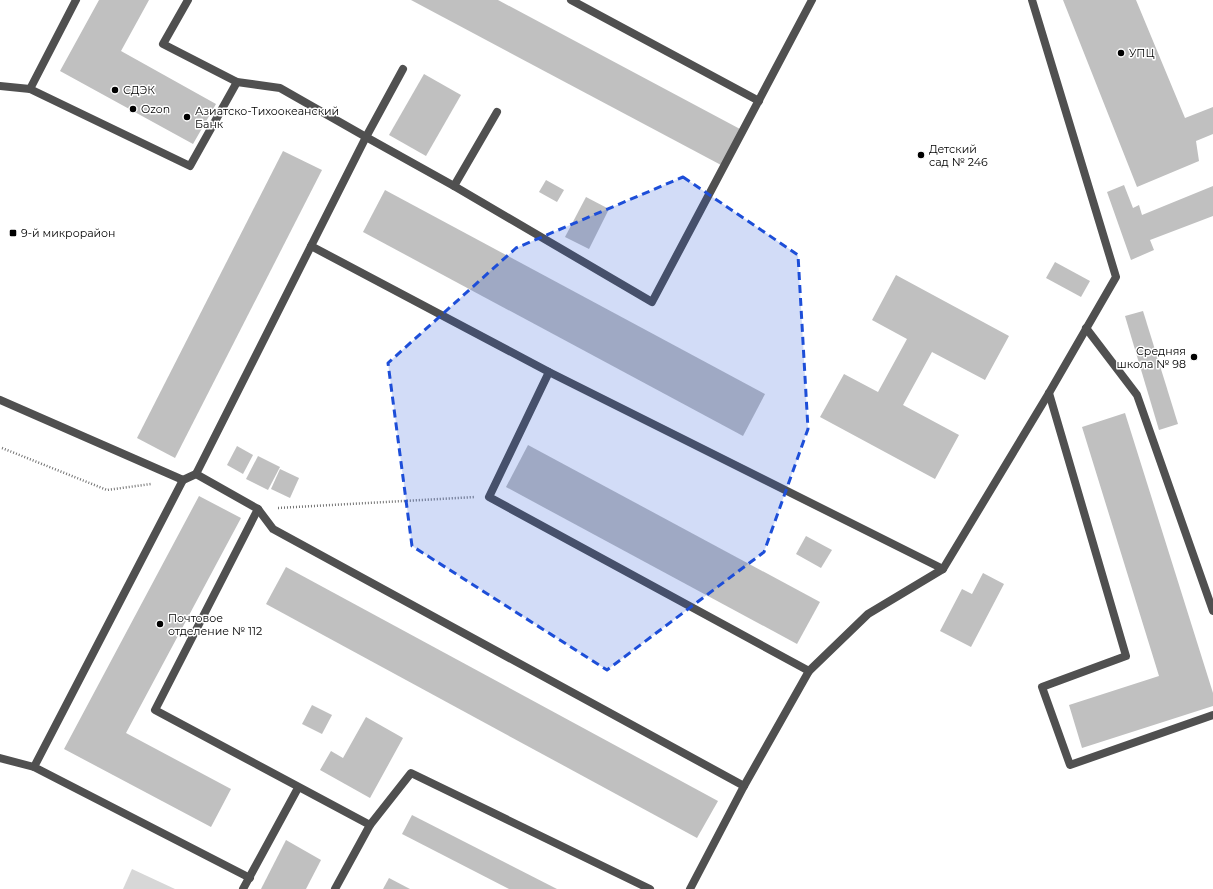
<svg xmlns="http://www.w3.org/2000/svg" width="1213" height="889" viewBox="0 0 1213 889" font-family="Montserrat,sans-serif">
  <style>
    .green { fill: #d7d7d7 }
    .building { fill: #c0c0c0 }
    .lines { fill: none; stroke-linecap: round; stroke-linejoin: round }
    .path { stroke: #727272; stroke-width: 2.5; stroke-dasharray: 1 2; stroke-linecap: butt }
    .service { stroke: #505050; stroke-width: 8 }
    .marked { fill: #1d4ed8; fill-opacity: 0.2; stroke: #1d4ed8; stroke-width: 3; stroke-dasharray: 8 5; stroke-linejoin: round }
    .poi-dot { fill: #000; stroke: #fff; stroke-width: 1.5 }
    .labels { text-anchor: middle; stroke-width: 3; stroke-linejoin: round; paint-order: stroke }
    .poi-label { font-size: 11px; fill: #000; stroke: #fff; text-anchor: start }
  </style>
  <rect width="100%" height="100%" fill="#fff"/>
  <polygon class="green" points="132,869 175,889 123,889"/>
  <g class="building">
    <polygon points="99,0 149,0 121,51 216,104 193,144 60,71"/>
    <polygon points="411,0 498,0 740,129 721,165"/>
    <polygon points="1063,0 1136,0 1185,118 1213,107 1213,134 1196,141 1199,161 1137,187"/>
    <polygon points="424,74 461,95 426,156 389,135"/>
    <polygon points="283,151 322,170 175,458 137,438"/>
    <polygon points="546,180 564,190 557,202 539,192"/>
    <polygon points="1124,185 1133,208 1139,205 1142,215 1213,186 1213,216 1150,240 1154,250 1131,260 1107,192"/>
    <polygon points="385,190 765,394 743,436 363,232"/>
    <polygon points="586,197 609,209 589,249 565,237"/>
    <polygon points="1055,262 1090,281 1081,297 1046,278"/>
    <polygon points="896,275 1009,336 985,380 932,352 903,405 959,435 935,479 820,417 844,374 878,392 907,339 872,320"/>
    <polygon points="1143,311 1178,424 1159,430 1125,316"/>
    <polygon points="1125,413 1213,693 1213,706 1082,748 1069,705 1159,676 1082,427"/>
    <polygon points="528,445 820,602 797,644 506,487"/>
    <polygon points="237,446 253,455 243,474 227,465"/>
    <polygon points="258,456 280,467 268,490 246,479"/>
    <polygon points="280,469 299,478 290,498 271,489"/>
    <polygon points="199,496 241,518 126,733 231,789 211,827 64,749"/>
    <polygon points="806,536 832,550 821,568 796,554"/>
    <polygon points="286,567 718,801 697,838 266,604"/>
    <polygon points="983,573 1004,584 971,647 940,631 962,589 972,594"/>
    <polygon points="312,705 332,715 322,734 302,724"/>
    <polygon points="366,717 403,738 370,798 320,770 331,751 343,758"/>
    <polygon points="412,815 557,889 509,889 402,834"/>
    <polygon points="286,840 321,860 306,889 261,889"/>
    <polygon points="389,878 410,889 383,889"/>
  </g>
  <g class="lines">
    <g class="path">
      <polyline points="2,448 107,490 151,484"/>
      <polyline points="278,508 475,497"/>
    </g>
    <g class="service">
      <polyline points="76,0 30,89 190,166 237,82"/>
      <polyline points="188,0 163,44 237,82 280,88 366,137 196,474 258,509 155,710 370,825 335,889"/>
      <polyline points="571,0 759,101"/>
      <polyline points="403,69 366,137 454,186 652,302 812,0"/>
      <polyline points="0,86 30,89"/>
      <polyline points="454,186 497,112"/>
      <polyline points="311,246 549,372 943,569"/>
      <polyline points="1086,328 1137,395 1213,611"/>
      <polyline points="549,372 489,497 809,671"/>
      <polyline points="1049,393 1126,656 1042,687 1070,765 1213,715"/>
      <polyline points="0,400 183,480 196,474"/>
      <polyline points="183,480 34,767 250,878"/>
      <polyline points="258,509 273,529 744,786"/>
      <polyline points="0,758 34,767"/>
      <polyline points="370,825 411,773 650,889"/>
      <polyline points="243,889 298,788"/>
      <polyline points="690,889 744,786 809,671 868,614 943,569 1049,393 1116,277 1032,0"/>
    </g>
  </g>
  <path class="marked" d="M683 177 798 255 808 429 764 552 607 670 412 546 388 363 516 248Z"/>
  <g class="poi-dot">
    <circle cx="1121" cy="53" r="4"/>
    <circle cx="115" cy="90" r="4"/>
    <circle cx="133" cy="109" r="4"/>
    <circle cx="187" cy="117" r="4"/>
    <circle cx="921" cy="155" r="4"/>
    <rect x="9" y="229" width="8" height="8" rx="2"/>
    <circle cx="1194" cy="357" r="4"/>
    <circle cx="160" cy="624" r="4"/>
  </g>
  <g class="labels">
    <g class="poi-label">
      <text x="1129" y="57">УПЦ</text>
      <text x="123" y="94">СДЭК</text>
      <text x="141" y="113">Ozon</text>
      <text x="195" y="115">Азиатско-Тихоокеанский<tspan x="195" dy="13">Банк</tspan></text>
      <text x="929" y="153">Детский<tspan x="929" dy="13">сад № 246</tspan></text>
      <text x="21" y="237">9-й микрорайон</text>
      <text x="1186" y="355" text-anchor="end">Средняя<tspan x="1186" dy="13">школа № 98</tspan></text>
      <text x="168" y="622">Почтовое<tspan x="168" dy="13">отделение № 112</tspan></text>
    </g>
  </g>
</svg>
